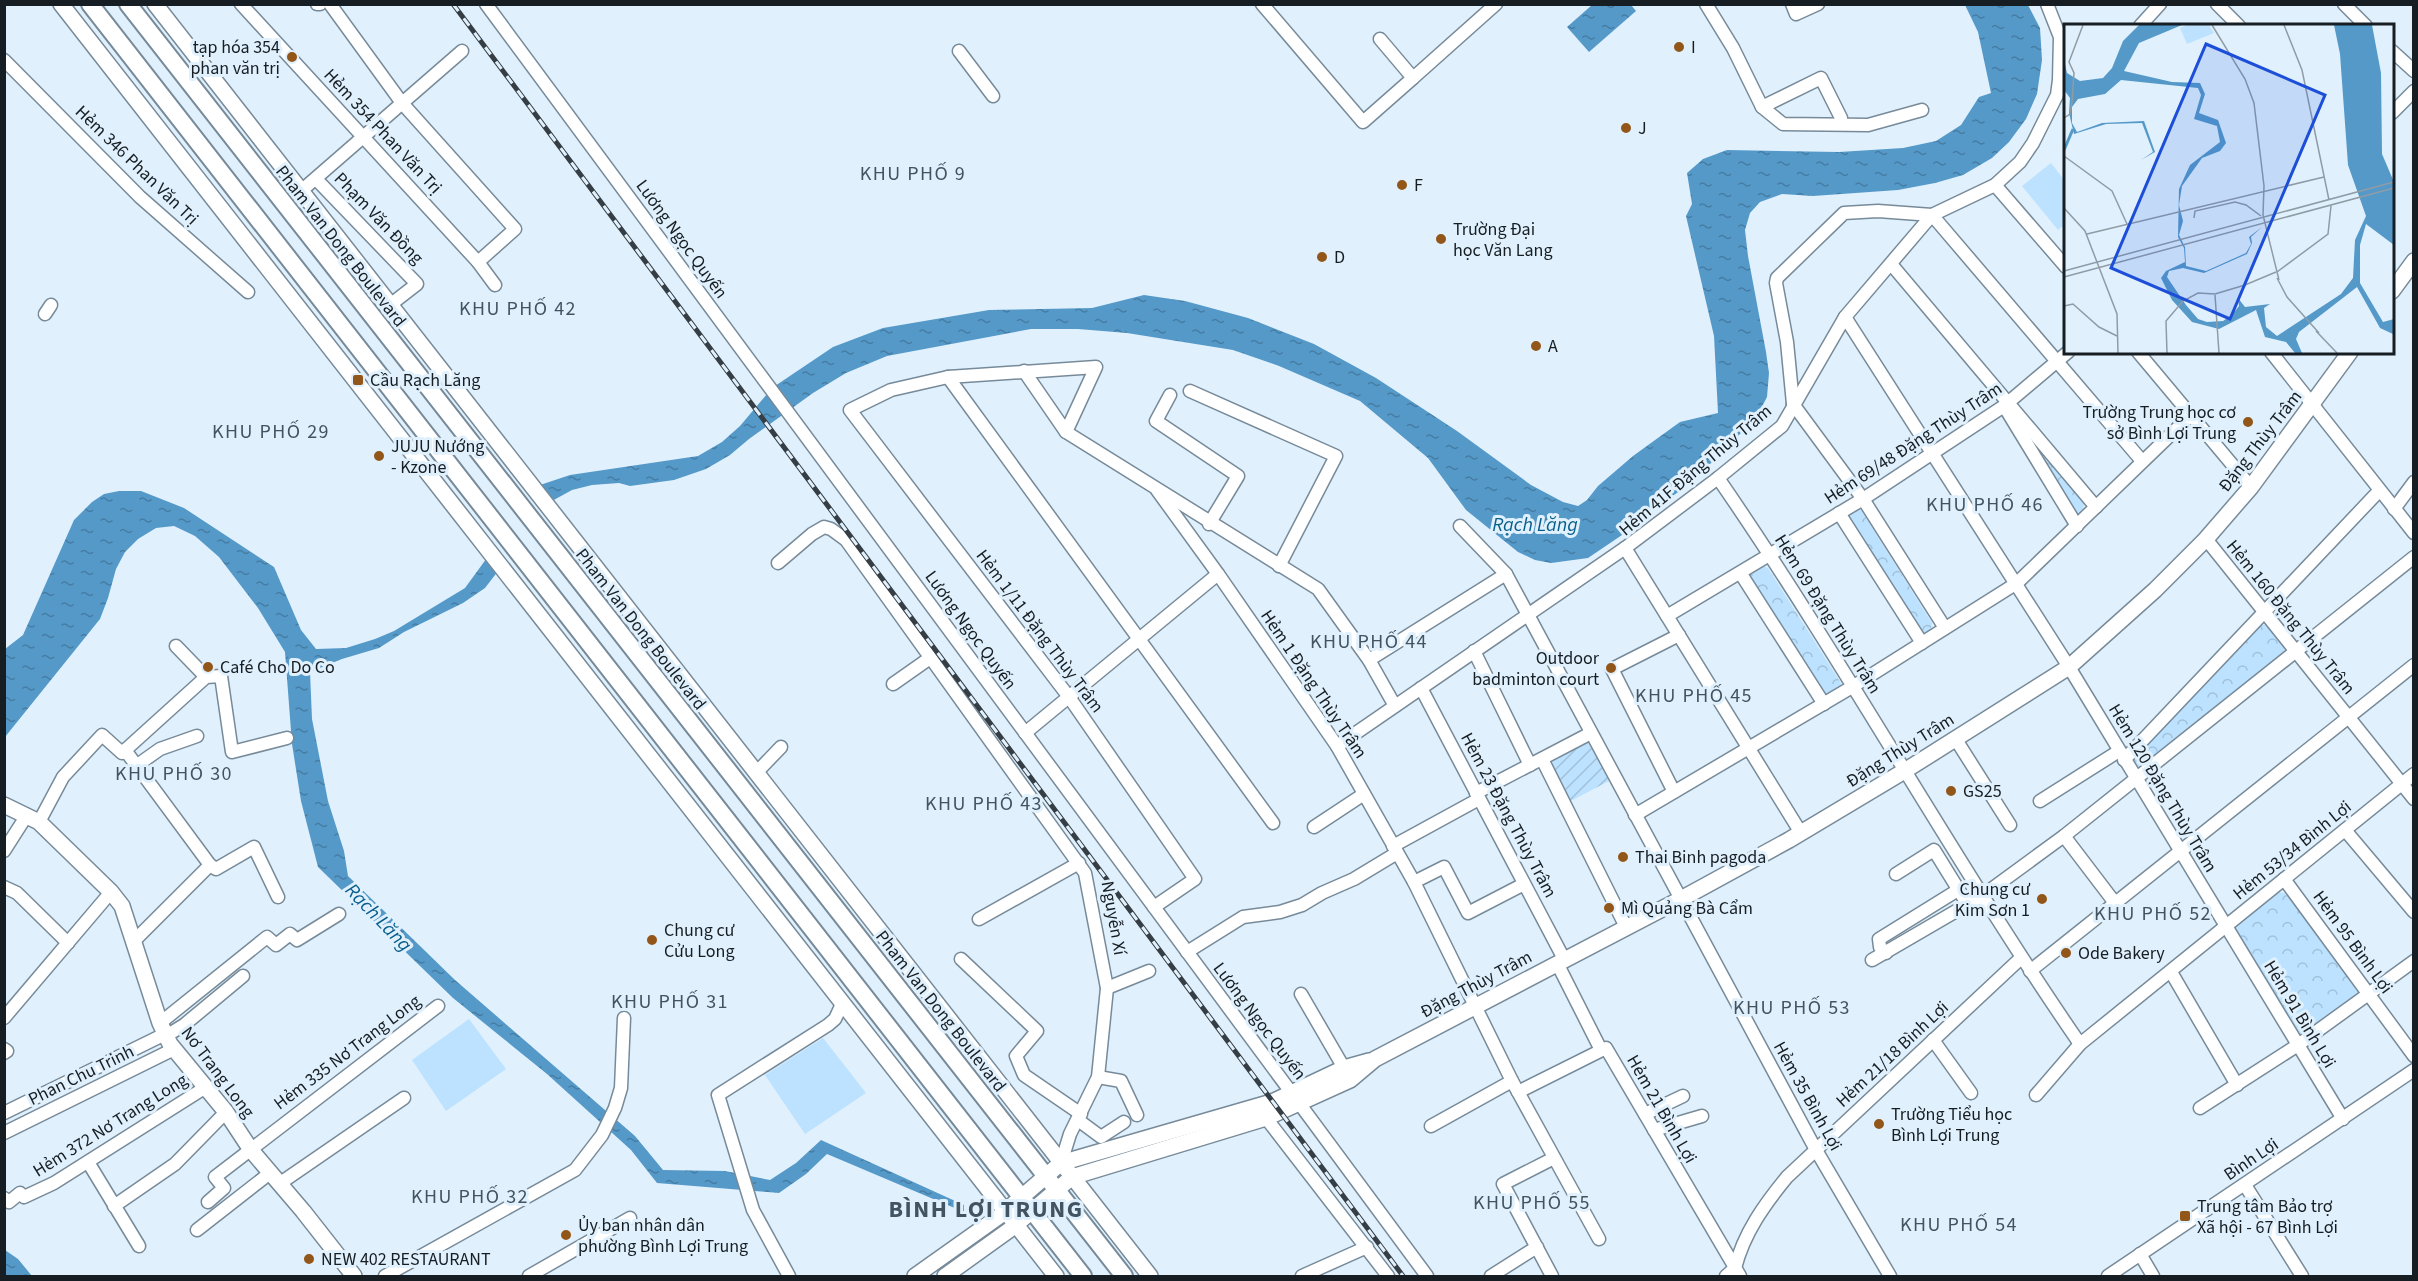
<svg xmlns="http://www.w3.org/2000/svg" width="2418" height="1281" viewBox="0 0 2418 1281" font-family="'Source Sans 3',sans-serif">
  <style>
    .forest { fill: url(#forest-crowns) }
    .garden { fill: url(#garden-furrows) }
    .pitch { fill: #bce2ff }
    .water { fill: url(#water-ripples) }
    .pier { fill: #e0f1fd }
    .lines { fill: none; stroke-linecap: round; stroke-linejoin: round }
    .minor-casing { stroke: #778a99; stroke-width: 15 }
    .major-casing { stroke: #778a99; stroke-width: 18 }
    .highway-casing { stroke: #778a99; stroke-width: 20 }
    .minor { stroke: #fff; stroke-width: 12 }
    .major { stroke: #fff; stroke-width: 15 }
    .highway { stroke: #fff; stroke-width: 16 }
    .rail-casing { stroke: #363e45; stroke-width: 5 }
    .rail { stroke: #e0f1fd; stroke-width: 3; stroke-dasharray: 9; stroke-linecap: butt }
    .poi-dot { fill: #925618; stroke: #e0f1fd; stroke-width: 2 }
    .labels { text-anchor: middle; stroke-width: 6; stroke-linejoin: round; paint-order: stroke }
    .poi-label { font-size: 18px; fill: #161d23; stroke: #e0f1fd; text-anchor: start }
    .street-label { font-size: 18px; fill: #161d23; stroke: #e0f1fd }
    .neighbourhood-label { font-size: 20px; letter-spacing: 1.5px; fill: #425461; stroke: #e0f1fd }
    .water-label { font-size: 20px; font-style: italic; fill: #085e8b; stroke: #e0f1fd }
    .district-label { font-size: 24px; font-weight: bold; letter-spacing: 1.5px; fill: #425461; stroke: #e0f1fd }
    .inset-river { fill: none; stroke: #5599c9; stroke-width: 3 }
    .inset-road { fill: none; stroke: #8f9ca6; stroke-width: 1.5 }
    .view { fill: #1d4ed8; fill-opacity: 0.15; stroke: #1d4ed8; stroke-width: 3 }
    .inset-edge { fill: none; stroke: #161d23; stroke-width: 3 }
  </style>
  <defs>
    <pattern id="forest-crowns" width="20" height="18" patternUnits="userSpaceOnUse" patternTransform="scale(1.5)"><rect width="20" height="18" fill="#bce2ff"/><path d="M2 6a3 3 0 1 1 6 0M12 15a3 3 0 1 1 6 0" fill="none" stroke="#a1c1da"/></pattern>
    <pattern id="garden-furrows" width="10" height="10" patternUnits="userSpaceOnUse" patternTransform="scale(1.5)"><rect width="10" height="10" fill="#bce2ff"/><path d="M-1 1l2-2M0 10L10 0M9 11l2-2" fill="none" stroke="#a1c1da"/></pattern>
    <pattern id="water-ripples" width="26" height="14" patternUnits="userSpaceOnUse" patternTransform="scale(1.5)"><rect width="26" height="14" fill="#5599c9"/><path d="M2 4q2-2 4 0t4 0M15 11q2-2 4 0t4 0" fill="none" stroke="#457ca3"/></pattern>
  </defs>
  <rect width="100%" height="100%" fill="#e0f1fd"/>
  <g class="forest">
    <polygon points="2026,432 2082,499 2084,505 2082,512 2078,514 2075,510 2024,433"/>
    <polygon points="1855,510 1861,510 1932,623 1931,629 1925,634 1921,632 1848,518 1849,512"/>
    <polygon points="1762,565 1768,568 1841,683 1840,690 1829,697 1823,695 1749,578 1750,572"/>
    <polygon points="2259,625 2266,625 2285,648 2283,655 2144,765 2138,767 2134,761 2136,754"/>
    <polygon points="2277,892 2285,893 2359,990 2357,996 2302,1036 2297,1034 2234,933 2234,926"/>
  </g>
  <polygon class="garden" points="1590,735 1613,779 1565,804 1543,758"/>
  <g class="pitch">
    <polygon points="2051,163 2065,181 2065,224 2058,230 2022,186"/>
    <polygon points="469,1019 506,1069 446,1111 412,1060"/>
    <polygon points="823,1038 866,1093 805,1134 765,1075"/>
  </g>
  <g class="water">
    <polygon points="1592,5 1631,5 1636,11 1589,52 1567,27"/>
    <polygon points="1965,5 2028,5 2040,28 2042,60 2037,94 2026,119 2009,142 1992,158 1963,175 1935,183 1898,190 1813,196 1782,194 1760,202 1750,213 1745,230 1748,256 1766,352 1769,373 1767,397 1756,418 1690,484 1646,514 1625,533 1588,558 1551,563 1535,560 1518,552 1466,510 1428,458 1360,401 1279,366 1233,350 1127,333 1078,329 1031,329 887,356 846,373 813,393 749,439 730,455 706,469 674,480 630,486 619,483 592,485 572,490 552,501 485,588 463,603 404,632 379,648 342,659 310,672 312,719 328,801 344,851 348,876 455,980 635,1136 663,1170 725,1171 770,1180 796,1163 821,1140 964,1205 964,1212 827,1154 806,1174 779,1193 657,1183 631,1150 547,1074 453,998 318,867 301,801 292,744 285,652 258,608 219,557 195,536 174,526 156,528 138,539 125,552 116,569 108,598 100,619 5,737 5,649 23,635 74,520 92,502 104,494 119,491 141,491 184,508 274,567 301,630 316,649 346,648 375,639 394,631 465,588 540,485 570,475 698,456 722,442 740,426 772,388 833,347 883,328 989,310 1092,308 1144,295 1185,301 1248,318 1314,344 1376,378 1457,431 1531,485 1563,502 1578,506 1587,500 1598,486 1633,456 1680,422 1718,413 1714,336 1686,216 1692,204 1687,173 1703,159 1727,150 1839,152 1903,148 1936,141 1961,125 1979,97 1991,93 1978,32"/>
    <polygon points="5,1250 18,1259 32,1276 5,1276"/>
  </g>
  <polygon class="pier" points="537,484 553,504 500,575 486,556"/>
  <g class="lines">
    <g class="minor-casing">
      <g id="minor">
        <polyline points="241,4 478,262 495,285"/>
        <polyline points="317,4 320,4"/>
        <polyline points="330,4 402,103 515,229 478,262"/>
        <polyline points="486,4 1427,1276"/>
        <polyline points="1262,4 1363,122 1413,78 1380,39"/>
        <polyline points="1706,4 1733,48 1762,107 1783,124 1868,125 1922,110"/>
        <polyline points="1792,4 1796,14 1818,4"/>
        <polyline points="2217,4 2239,26"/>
        <polyline points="2344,4 2366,26"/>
        <polyline points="2140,26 2160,4"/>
        <polyline points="959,51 993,96"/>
        <polyline points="2392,51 2414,71"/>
        <polyline points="4,60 140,197 248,292"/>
        <polyline points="1413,78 1496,4"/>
        <polyline points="1762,107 1821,78 1841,118"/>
        <polyline points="2392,113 2414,91"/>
        <polyline points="316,179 417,284 390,305"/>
        <polyline points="1995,185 2066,267"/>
        <polyline points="301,191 462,51"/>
        <polyline points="1932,215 2142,461"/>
        <polyline points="1891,264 2096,507"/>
        <polyline points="45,314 51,305"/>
        <polyline points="1845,317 2069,667 2343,1119"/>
        <polyline points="2138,352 2251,487"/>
        <polyline points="2271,352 2414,533"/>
        <polyline points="1024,371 1066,432 1318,589 1369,660 1506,574"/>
        <polyline points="948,377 1273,823"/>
        <polyline points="1190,391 1336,456 1279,566"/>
        <polyline points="1170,395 1156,421 1238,476 1209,524"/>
        <polyline points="1793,404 1787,342 1776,283 1777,278 1844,213 1878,211 1932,215"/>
        <polyline points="1793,404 1863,499 1945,628"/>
        <polyline points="2004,406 2077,526"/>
        <polyline points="1066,432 1096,367 948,377 891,390 850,410 1069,697 1195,879 1154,907"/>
        <path d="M1718 478C1845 662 1953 860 2080 1044"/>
        <polyline points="1157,490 1218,574 1337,746 1414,882 1512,1081 1599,1239"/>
        <polyline points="2394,509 2414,482"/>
        <polyline points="1839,513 1922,643"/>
        <polyline points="1460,526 1506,574 1816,1150 1890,1276"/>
        <polyline points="2206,539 2414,799"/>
        <polyline points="1625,548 1801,833"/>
        <polyline points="778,563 812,534 824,527 831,529 846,540 1085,873 1107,988 1098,1077 1070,1134 1061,1163"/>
        <polyline points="1741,574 1824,704"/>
        <polyline points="1667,616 1863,499 2004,406 2068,352"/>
        <polyline points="176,646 206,677"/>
        <polyline points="1474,651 1530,765"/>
        <polyline points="1369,660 1395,706"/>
        <polyline points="893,684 930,658"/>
        <polyline points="1421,688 1564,959"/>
        <polyline points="1025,733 1218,574"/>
        <polyline points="1955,738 2010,825"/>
        <polyline points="1337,746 1625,548 1718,478 1782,426 1845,317 1932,215 1995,185 2020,162 2033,143 2057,95 2059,80 2060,37 2047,4"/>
        <polyline points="125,750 210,865"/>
        <polyline points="1542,759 1626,927"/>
        <polyline points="2124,760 2379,491"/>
        <polyline points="136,766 160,749 197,736"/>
        <polyline points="756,773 781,747"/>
        <polyline points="1674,792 1612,669 1679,635"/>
        <polyline points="1476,793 1591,733"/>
        <polyline points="2040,801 2119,751"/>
        <polyline points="1635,815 1852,687 2017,583 2191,415"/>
        <polyline points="39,822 63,777 102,735 122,753 206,677 221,676 232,752 287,738"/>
        <polyline points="1314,827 1364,794"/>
        <polyline points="2345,830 2414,912"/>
        <polyline points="2064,836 2115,903"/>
        <polyline points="1393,846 1479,799"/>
        <polyline points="4,851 27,815"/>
        <polyline points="210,865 216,869 254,847 278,897"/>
        <polyline points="1896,874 1934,850 1968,905"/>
        <polyline points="2284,879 2414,1056"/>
        <polyline points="1414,882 1444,867 1468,913 1524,884"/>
        <polyline points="4,887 17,893 68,943"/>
        <polyline points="979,919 1079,863"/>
        <polyline points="134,941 210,865"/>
        <polyline points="1187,952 1243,917 1280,912 1302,905 1322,893 1354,879 1397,853"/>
        <polyline points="1886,953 1880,947 1879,939 1958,890"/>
        <polyline points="961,959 1037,1031 1016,1056 1024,1075 1081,1114"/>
        <polyline points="1872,960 1982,896 2064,836 2414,557"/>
        <polyline points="1557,963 1601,1050"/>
        <polyline points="2030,971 2414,665"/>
        <polyline points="2171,972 2237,1085"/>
        <polyline points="1107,988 1149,971"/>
        <polyline points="1301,994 1344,1068"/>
        <polyline points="4,1018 111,892"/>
        <polyline points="160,1023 267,937 276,945 290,934 297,940 339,914"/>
        <polyline points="166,1036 184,1025 243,976"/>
        <polyline points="1933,1040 1971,1093"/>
        <polyline points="4,1049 7,1051 4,1053"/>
        <polyline points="1098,1077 1121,1081 1137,1115"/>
        <polyline points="1518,1092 1606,1048 1740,1276"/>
        <polyline points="2036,1095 2080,1044 2414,774"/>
        <polyline points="2200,1108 2298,1045 2414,961"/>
        <polyline points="4,1113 165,1034"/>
        <polyline points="1645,1114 1683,1096"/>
        <polyline points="1266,1118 1388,1276"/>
        <polyline points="1078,1120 1101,1137 1124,1122"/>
        <polyline points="1431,1126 1512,1081"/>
        <polyline points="1654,1130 1702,1116"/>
        <polyline points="4,1133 174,1049"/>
        <polyline points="88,1162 139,1246"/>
        <polyline points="279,1184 404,1098"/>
        <polyline points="2245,1185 2302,1276"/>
        <polyline points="4,1198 9,1202 20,1193 24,1197 54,1183 206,1087"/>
        <polyline points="208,1202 224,1188 215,1177 438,1006"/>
        <polyline points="114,1206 175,1164 226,1112"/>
        <polyline points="197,1230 270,1173"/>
        <polyline points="2140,1254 2153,1276"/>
        <path d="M1735 1268C1744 1233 1764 1205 1787 1177L2021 958"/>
        <polyline points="385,1276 575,1170 602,1135 615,1108 621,1088 624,1018"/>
        <polyline points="529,1276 630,1218"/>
        <polyline points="789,1276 753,1210 718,1095 828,1025 835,1019 842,1004"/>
        <polyline points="1302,1276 1367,1247"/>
        <polyline points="1491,1276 1537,1247"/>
        <polyline points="1552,1276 1503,1184 1554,1158"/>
        <polyline points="1726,1276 1735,1268"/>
        <polyline points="2108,1276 2414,1070"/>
      </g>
    </g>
    <g class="major-casing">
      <g id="major">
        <polyline points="61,4 1056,1276"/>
        <polyline points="155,4 1150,1276"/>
        <polyline points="2392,291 2414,261"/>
        <polyline points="4,805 39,822 111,892 122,906 160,1023 170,1044 226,1112 251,1150 303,1211 354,1276"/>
        <polyline points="915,1276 1001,1215 1061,1163 1272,1102 1344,1068 1369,1061"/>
        <polyline points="945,1276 1012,1228 1072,1177 1266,1118 1350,1080 1375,1059 1681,899 1789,840 1906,770 2069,667 2155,590 2206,539 2251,487 2350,352"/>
      </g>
    </g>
    <g class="highway-casing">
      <g id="highway">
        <polyline points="90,4 1083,1276"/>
        <polyline points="128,4 1124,1276"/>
      </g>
    </g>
    <use href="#minor" class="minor"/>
    <use href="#major" class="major"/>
    <use href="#highway" class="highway"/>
    <g class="rail-casing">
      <polyline id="rail" points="453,4 1403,1276"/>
    </g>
    <use href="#rail" class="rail"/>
  </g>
  <g class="poi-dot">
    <circle cx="1679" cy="47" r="6"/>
    <circle cx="292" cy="57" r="6"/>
    <circle cx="1626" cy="128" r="6"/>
    <circle cx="1402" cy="185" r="6"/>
    <circle cx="1441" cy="239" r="6"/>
    <circle cx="1322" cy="257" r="6"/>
    <circle cx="1536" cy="346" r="6"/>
    <rect x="352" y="374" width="12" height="12" rx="3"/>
    <circle cx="2248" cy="422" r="6"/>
    <circle cx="379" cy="456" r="6"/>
    <circle cx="208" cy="667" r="6"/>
    <circle cx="1611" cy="668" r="6"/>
    <circle cx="1951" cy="791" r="6"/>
    <circle cx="1623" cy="857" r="6"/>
    <circle cx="2042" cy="899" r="6"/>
    <circle cx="1609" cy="908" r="6"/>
    <circle cx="652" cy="940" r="6"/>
    <circle cx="2066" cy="953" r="6"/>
    <circle cx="1879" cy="1124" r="6"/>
    <rect x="2179" y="1210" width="12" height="12" rx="3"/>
    <circle cx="566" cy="1235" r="6"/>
    <circle cx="309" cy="1259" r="6"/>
  </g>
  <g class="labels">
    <g class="poi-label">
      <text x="280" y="53" text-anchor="end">tạp hóa 354<tspan x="280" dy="21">phan văn trị</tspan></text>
      <text x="1691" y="53">I</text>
      <text x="1638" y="134">J</text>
      <text x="1414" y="191">F</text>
      <text x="1453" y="235">Trường Đại<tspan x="1453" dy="21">học Văn Lang</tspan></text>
      <text x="1334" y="263">D</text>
      <text x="1548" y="352">A</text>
      <text x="370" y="386">Cầu Rạch Lăng</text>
      <text x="2236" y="418" text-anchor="end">Trường Trung học cơ<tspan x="2236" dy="21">sở Bình Lợi Trung</tspan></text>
      <text x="391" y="452">JUJU Nướng<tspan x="391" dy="21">- Kzone</tspan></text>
      <text x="1599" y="664" text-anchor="end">Outdoor<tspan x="1599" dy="21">badminton court</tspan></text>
      <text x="220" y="673">Café Cho Do Co</text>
      <text x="1963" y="797">GS25</text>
      <text x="1635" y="863">Thai Binh pagoda</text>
      <text x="2030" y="895" text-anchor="end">Chung cư<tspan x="2030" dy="21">Kim Sơn 1</tspan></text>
      <text x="1621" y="914">Mì Quảng Bà Cẩm</text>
      <text x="664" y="936">Chung cư<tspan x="664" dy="21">Cửu Long</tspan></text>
      <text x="2078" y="959">Ode Bakery</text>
      <text x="1891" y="1120">Trường Tiểu học<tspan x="1891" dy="21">Bình Lợi Trung</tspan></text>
      <text x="2197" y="1212">Trung tâm Bảo trợ<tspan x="2197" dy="21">Xã hội - 67 Bình Lợi</tspan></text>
      <text x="578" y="1231">Ủy ban nhân dân<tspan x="578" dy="21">phường Bình Lợi Trung</tspan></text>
      <text x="321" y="1265">NEW 402 RESTAURANT</text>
    </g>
    <g class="street-label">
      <text transform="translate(383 131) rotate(47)" y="6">Hẻm 354 Phan Văn Trị</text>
      <text transform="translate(137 165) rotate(44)" y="6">Hẻm 346 Phan Văn Trị</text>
      <text transform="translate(379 218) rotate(46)" y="6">Phạm Văn Đồng</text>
      <text transform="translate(682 239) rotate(54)" y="6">Lương Ngọc Quyến</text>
      <text transform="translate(341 246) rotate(52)" y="6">Pham Van Dong Boulevard</text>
      <text transform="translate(2260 441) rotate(-52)" y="6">Đặng Thùy Trâm</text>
      <text transform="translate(1913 443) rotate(-33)" y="6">Hẻm 69/48 Đặng Thùy Trâm</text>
      <text transform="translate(1695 470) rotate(-40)" y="6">Hẻm 41F Đặng Thùy Trâm</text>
      <text transform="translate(1828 614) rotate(58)" y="6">Hẻm 69 Đặng Thùy Trâm</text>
      <text transform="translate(2291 617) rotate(51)" y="6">Hẻm 160 Đặng Thùy Trâm</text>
      <text transform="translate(641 629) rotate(52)" y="6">Pham Van Dong Boulevard</text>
      <text transform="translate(971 630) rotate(54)" y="6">Lương Ngọc Quyến</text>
      <text transform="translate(1040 631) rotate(53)" y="6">Hẻm 1/11 Đặng Thùy Trâm</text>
      <text transform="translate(1314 684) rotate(56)" y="6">Hẻm 1 Đặng Thùy Trâm</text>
      <text transform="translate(1900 750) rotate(-32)" y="6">Đặng Thùy Trâm</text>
      <text transform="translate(2163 788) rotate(59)" y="6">Hẻm 120 Đặng Thùy Trâm</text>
      <text transform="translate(1509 815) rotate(62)" y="6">Hẻm 23 Đặng Thùy Trâm</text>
      <text transform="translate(2292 850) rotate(-39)" y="6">Hẻm 53/34 Bình Lợi</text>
      <text transform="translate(1114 918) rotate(80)" y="6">Nguyễn Xí</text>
      <text transform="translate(2353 942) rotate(54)" y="6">Hẻm 95 Bình Lợi</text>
      <text transform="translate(1476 984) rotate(-28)" y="6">Đặng Thùy Trâm</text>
      <text transform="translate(941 1011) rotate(52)" y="6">Pham Van Dong Boulevard</text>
      <text transform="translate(2300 1014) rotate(59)" y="6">Hẻm 91 Bình Lợi</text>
      <text transform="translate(1260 1021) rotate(53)" y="6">Lương Ngọc Quyến</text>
      <text transform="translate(347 1052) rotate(-37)" y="6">Hẻm 335 Nơ Trang Long</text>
      <text transform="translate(1892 1054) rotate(-43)" y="6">Hẻm 21/18 Bình Lợi</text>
      <text transform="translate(218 1072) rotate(53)" y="6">Nơ Trang Long</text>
      <text transform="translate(81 1075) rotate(-26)" y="6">Phan Chu Trinh</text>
      <text transform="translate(1808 1096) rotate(61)" y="6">Hẻm 35 Bình Lợi</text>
      <text transform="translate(1662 1109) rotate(60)" y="6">Hẻm 21 Bình Lợi</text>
      <text transform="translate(110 1125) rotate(-32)" y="6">Hẻm 372 Nơ Trang Long</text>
      <text transform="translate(2251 1159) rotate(-34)" y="6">Bình Lợi</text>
    </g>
    <g class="neighbourhood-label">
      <text x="913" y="180">KHU PHỐ 9</text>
      <text x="518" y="315">KHU PHỐ 42</text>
      <text x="271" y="438">KHU PHỐ 29</text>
      <text x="1985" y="511">KHU PHỐ 46</text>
      <text x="1369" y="648">KHU PHỐ 44</text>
      <text x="1694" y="702">KHU PHỐ 45</text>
      <text x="174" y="780">KHU PHỐ 30</text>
      <text x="984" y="810">KHU PHỐ 43</text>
      <text x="2153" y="920">KHU PHỐ 52</text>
      <text x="670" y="1008">KHU PHỐ 31</text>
      <text x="1792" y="1014">KHU PHỐ 53</text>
      <text x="470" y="1203">KHU PHỐ 32</text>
      <text x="1532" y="1209">KHU PHỐ 55</text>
      <text x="1959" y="1231">KHU PHỐ 54</text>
    </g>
    <g class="water-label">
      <text x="1535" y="531">Rạch Lăng</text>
      <text transform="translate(379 917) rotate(46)" y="7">Rạch Lăng</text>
    </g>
    <g class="district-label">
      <text x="986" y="1217">BÌNH LỢI TRUNG</text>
    </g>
  </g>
  <g transform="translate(2064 24)">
    <rect width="330" height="330" fill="#e0f1fd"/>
    <path d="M123 1H145L150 9 123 20 116 4Z" fill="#bce2ff"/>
    <path d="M75 1H118L75 19 60 47 108 58 136 59 141 70 135 89 154 96 162 119 156 127 138 134 118 162 115 181 119 197 115 211 121 223 122 242 142 247 182 229 187 220 185 213 198 203 187 213 188 219 183 230 140 249 119 244 105 247 103 253 122 281 134 295 143 298 159 297 168 291 175 282 174 274 181 283 206 280 200 284 202 303 213 312 277 270 289 254 291 216 302 192 284 141 276 30 270 1H308L317 49 318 130 330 158V221L302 200 296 221V259L319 298 330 295 329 310 316 304 293 263 235 308 232 315 238 329H231L222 318 201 313 192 286 155 305 128 298 108 276 97 254 102 247 121 238 120 224 114 213 115 165 126 141 156 118 153 102 130 95 137 71 134 64 57 56 41 70 14 75 8 83V99L13 108 38 99 80 97 91 128 77 136 89 128 78 99 42 100 10 110 5 89 6 74 0 66V36L3 49 16 57 39 54 48 44 59 17Z" fill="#5599c9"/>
    <path class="inset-river" d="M0 126 9 105"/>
    <path class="inset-road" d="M148 1 181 55 190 79 200 162 199 191 215 256M220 1 238 46 265 176M0 94 6 90 8 78 10 49 5 38 19 1M0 132 48 167 63 200M0 184 21 207 53 290 54 329M130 194 131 187 171 178 182 181 197 192M23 210 260 153M0 247 330 158M213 248 264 210 267 182M0 253 330 164M213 254 223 273 255 309M151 271 155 329M0 282 9 280 35 303 53 312M252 307 273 329M103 329 102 297 119 277 134 269 151 270 181 261 212 248"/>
    <path class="view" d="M142 20 261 71 166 295 47 244Z"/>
    <rect width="330" height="330" class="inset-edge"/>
  </g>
  <rect width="2418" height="1281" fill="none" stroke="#161d23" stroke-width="12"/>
</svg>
